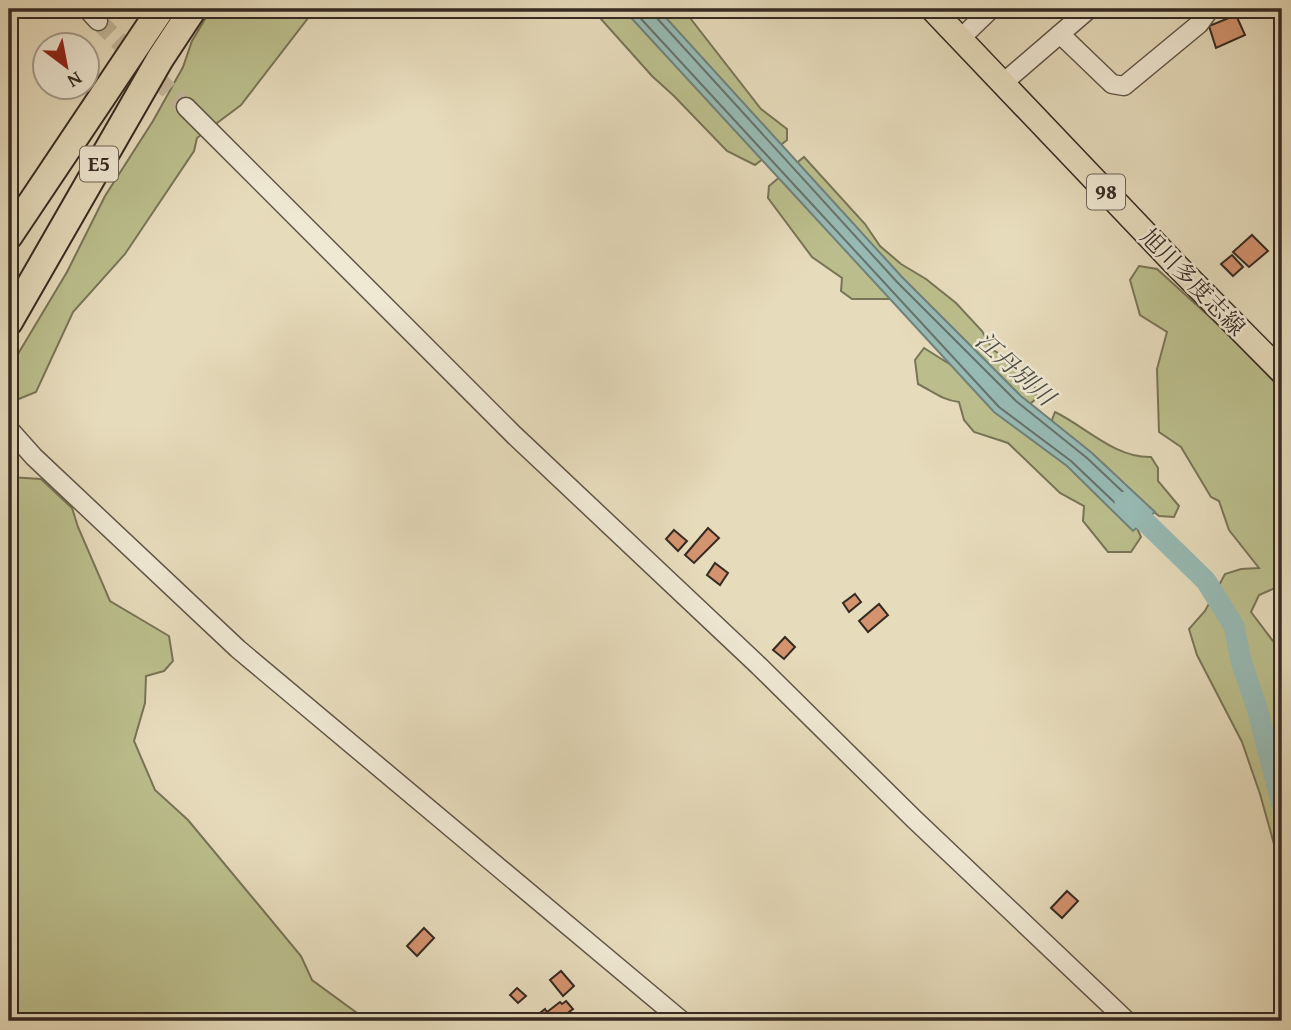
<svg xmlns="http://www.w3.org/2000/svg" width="1291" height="1030" viewBox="0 0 1291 1030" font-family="'Gentium Book Plus','Noto Serif JP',serif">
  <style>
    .green { fill: #bbbe8c; stroke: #787457; stroke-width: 2 }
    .water { fill: #97bab4; stroke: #70807a; stroke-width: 2 }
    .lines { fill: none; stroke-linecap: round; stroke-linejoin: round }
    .shore { stroke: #66726b; stroke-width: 2 }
    .river { stroke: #97bab4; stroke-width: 21 }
    .building { fill: #d3936f; stroke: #352a22; stroke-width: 2 }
    .minor-tunnel { stroke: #c3b89c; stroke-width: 18; stroke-dasharray: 18 9; stroke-linecap: butt }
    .minor-casing { stroke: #615648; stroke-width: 21 }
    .major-casing { stroke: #352a22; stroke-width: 26 }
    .highway-casing { stroke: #352a22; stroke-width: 30 }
    .minor { stroke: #efe8d3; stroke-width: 18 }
    .major { stroke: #e6dbbb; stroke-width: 23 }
    .highway { stroke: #e6dbbb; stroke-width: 26 }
    .labels { text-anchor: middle; stroke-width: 5; stroke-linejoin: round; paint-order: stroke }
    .shield { fill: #efe8d3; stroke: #6d6357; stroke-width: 2 }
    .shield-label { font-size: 21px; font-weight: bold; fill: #352a22 }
    .street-label { font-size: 23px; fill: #352a22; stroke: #efe8d3 }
    .water-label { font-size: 24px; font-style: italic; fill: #4e4e46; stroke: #efe8d3 }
  </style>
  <rect width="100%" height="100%" fill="#e6dbbb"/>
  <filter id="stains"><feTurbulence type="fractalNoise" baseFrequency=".00286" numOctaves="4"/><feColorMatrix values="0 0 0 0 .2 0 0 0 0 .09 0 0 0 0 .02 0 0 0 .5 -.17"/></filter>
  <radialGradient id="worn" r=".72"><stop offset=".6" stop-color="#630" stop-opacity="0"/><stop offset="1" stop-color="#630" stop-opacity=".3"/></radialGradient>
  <g class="green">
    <polygon points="211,9 315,9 241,105 197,138 194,151 125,254 73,312 36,392 9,403 9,369 67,272 105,196 153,121 183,67 192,41"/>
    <polygon points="592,9 683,9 761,109 787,129 787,140 755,165 727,151 674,96 652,76"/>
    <polygon points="804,157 865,224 880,246 901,264 926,279 956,303 982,331 993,350 1009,359 1017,370 1034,382 1037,398 1025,408 907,299 852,299 841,291 842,278 812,257 768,198 769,186"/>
    <polygon points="1139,266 1157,269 1223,329 1282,390 1282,471 1275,474 1282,499 1282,585 1259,595 1251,612 1282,653 1282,855 1274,844 1260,794 1242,742 1197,655 1189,629 1205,611 1225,574 1241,569 1259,568 1229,530 1219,501 1211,497 1181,447 1159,432 1157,369 1167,332 1140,315 1130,280"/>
    <path d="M924 348 959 370 1133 519 1141 537 1131 552H1108L1083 521 1084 506 1060 493 1008 443 974 432 964 420 959 402C942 400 934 392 918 384L915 360Z"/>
    <path d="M1055 412C1086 427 1115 458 1151 457L1158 468V481L1179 506 1174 517 1159 516 1050 425Z"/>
    <polygon points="9,477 41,479 72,508 78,527 110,601 169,636 173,661 164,671 146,676 145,703 134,741 155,790 188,820 301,956 312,980 368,1021 9,1021"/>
  </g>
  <polygon class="water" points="623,9 658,9 902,277 1021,396 1092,453 1155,512 1133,531 1067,466 994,412"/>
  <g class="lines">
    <polyline class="shore" points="632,9 999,407 1071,461 1132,519 1135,520 1141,515 1142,510 1087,458 1016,401 897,282 655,16 653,9"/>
    <polyline class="river" points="1125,502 1206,581 1234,626 1241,661 1257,708 1282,805"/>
  </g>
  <g class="building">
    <polygon points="1236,15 1245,35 1216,48 1209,26"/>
    <polygon points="1252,235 1268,251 1249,267 1233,252"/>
    <polygon points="1232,255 1243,267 1233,276 1221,264"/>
    <polygon points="708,528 719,538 694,563 685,555"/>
    <polygon points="674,530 687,541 678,551 666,539"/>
    <polygon points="715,563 728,573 720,585 707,575"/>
    <polygon points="855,594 861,602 849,612 843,603"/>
    <polygon points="879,604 888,615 868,632 859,621"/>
    <polygon points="785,637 795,647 784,659 773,650"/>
    <polygon points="1067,891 1078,901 1062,918 1051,908"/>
    <polygon points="424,928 434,938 417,956 407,946"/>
    <polygon points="561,971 574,986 563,996 550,980"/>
    <polygon points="517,988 526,996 518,1003 510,995"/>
    <polygon points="566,1001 573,1009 557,1021 531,1020 545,1009 547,1012 560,1002 562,1004"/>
  </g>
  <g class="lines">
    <polyline class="minor-tunnel" points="98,21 186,107"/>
    <g class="minor-casing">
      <g id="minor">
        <polyline points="87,9 98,21"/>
        <polyline points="1060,34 1112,84 1124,86 1199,24 1207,13 1207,9"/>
        <polyline points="961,38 991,9"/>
        <polyline points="1003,83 1089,9"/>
        <polyline points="186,107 514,435 759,666 914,819 1127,1021"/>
        <polyline points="9,429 34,457 238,649 682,1021"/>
      </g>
    </g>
    <g class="major-casing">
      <polyline id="major" points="932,9 1173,262 1282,372"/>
    </g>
    <g class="highway-casing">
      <g id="highway">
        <polyline points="9,236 161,9"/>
        <polyline points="9,322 160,59 193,9"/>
      </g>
    </g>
    <use href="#minor" class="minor"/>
    <use href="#major" class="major"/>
    <use href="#highway" class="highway"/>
  </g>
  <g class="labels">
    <g class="shield">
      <rect x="80" y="146.5" width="38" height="35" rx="5"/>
      <rect x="1087" y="174.5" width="38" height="35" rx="5"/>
    </g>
    <g class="shield-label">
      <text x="99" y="171">E5</text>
      <text x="1106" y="199">98</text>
    </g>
    <g class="street-label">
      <text transform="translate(1193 282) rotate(46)" y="8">旭川多度志線</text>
    </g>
    <g class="water-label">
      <text transform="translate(1015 369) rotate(42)" y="8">江丹別川</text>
    </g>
  </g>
  <rect width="1291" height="1030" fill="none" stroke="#e6dbbb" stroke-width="35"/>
  <rect x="10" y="10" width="1270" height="1009" fill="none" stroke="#352a22" stroke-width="3.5"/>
  <rect x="18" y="18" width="1256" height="995" fill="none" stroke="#352a22" stroke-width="2"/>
  <g transform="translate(66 66) rotate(148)"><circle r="33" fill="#efe8d3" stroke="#a59c8c" stroke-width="2"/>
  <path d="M0-5L12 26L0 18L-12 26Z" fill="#8f2418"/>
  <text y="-10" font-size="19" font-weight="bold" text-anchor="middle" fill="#352a22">N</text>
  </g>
  <rect width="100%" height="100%" filter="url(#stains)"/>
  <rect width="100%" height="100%" fill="url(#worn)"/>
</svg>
